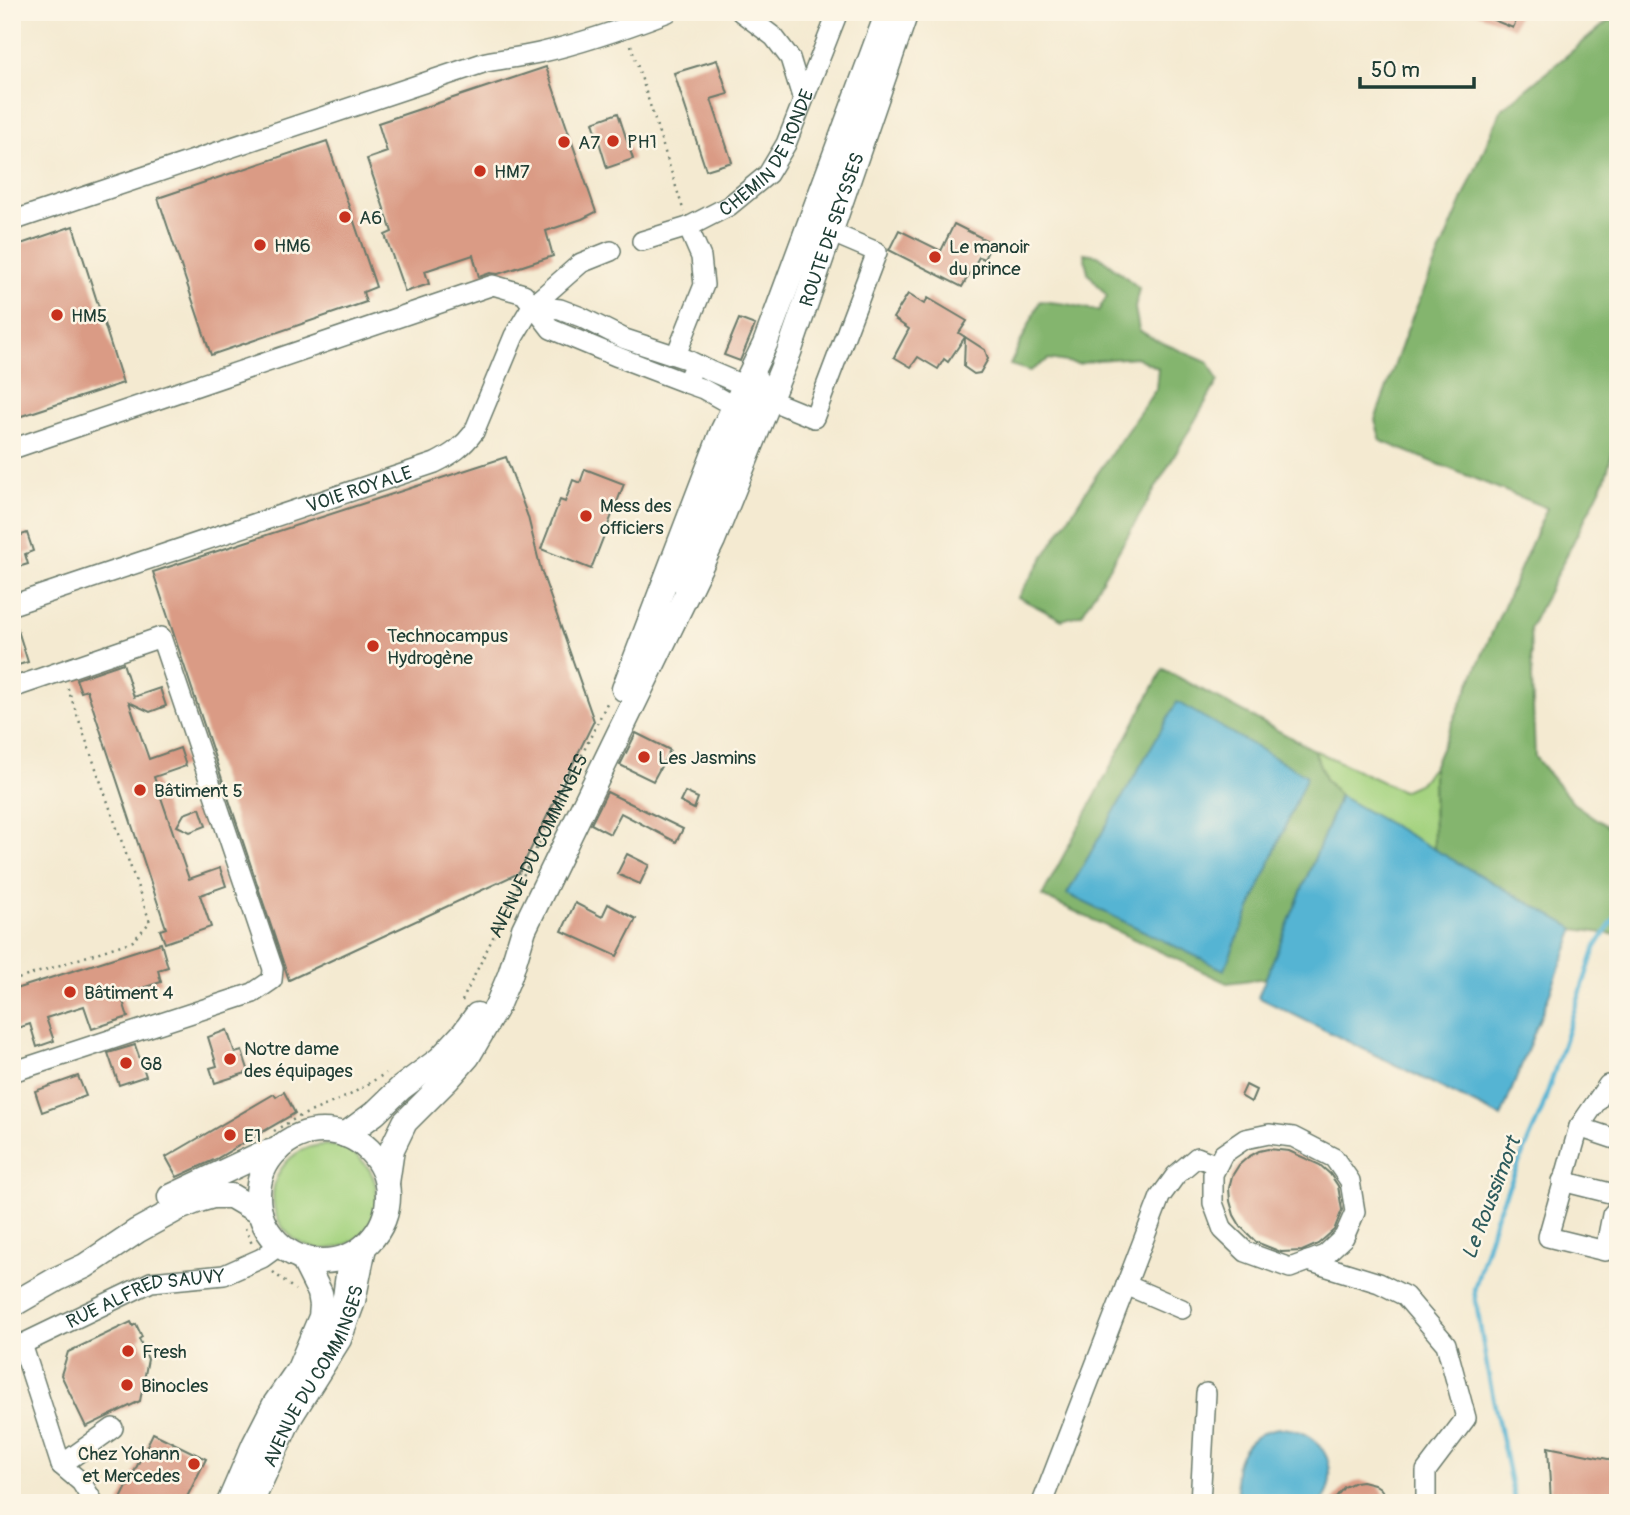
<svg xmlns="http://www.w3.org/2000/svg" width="1630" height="1515" viewBox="0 0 1630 1515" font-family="Pangolin,sans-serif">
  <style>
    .green { fill: #a5d380; stroke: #62885a; stroke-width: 2 }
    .forest { fill: #84b56e; stroke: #527951; stroke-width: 2 }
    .water { fill: #54b4d3; stroke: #3a7884; stroke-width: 2 }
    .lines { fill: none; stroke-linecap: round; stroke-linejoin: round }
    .stream { stroke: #54b4d3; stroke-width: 4.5 }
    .building { fill: #da9b85 }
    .minor-casing { stroke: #6a7a6b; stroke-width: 22 }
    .major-casing { stroke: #6a7a6b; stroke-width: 27 }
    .path { stroke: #6a7a6b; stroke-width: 2.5; stroke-dasharray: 2 5; stroke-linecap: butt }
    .minor { stroke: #fff; stroke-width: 19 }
    .major { stroke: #fff; stroke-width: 24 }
    .poi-dot { fill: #c8321e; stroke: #fcf5e5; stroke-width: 2.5 }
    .labels { text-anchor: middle; stroke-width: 5; stroke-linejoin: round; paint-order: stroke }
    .poi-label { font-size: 19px; fill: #1f3d34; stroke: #fcf5e5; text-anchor: start }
    .street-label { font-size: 19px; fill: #1f3d34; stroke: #fcf5e5 }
    .water-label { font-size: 21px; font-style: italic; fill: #2c5b5c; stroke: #fcf5e5 }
  </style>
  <rect width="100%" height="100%" fill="#fcf5e5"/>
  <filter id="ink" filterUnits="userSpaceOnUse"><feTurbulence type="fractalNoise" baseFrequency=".0143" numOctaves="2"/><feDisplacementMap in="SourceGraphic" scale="14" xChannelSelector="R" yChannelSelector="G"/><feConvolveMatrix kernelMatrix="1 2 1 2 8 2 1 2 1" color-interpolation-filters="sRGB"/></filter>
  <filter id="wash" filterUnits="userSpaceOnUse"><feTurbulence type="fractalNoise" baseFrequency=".00686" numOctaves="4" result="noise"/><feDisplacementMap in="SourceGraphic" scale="28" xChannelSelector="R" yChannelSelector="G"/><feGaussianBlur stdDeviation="1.57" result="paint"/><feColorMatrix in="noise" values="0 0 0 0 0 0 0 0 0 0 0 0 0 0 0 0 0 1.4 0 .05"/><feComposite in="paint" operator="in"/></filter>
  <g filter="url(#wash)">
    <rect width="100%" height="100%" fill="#f4ead1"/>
    <g class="green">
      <polygon points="1314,750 1402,791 1420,783 1433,767 1434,850 1340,796 1325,779"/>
      <circle cx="325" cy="1197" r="52"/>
    </g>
    <g class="forest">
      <polygon points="1618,13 1618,433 1605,479 1530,628 1535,757 1573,803 1618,834 1618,935 1575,929 1434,850 1433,767 1547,508 1381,441 1375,420 1410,322 1501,110"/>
      <polygon points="1084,253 1098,255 1139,288 1135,308 1139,330 1156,340 1209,363 1218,381 1082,614 1062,620 1018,597 1095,477 1156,389 1158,368 1136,357 1098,360 1078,364 1049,359 1030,371 1010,365 1040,301 1067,304 1098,311 1107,296 1088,273"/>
      <polygon points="1163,669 1314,750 1325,779 1340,796 1266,978 1227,983 1042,896"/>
    </g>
    <g class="water">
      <polygon points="1177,702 1307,776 1224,970 1067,894"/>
      <polygon points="1340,796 1575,929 1501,1117 1258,997"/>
      <path d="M1279 1428C1319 1428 1345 1467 1321 1503H1244C1224 1472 1242 1433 1279 1428Z"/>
    </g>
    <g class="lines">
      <polyline class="stream" points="1515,1503 1488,1373 1474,1290 1496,1216 1541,1112 1595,948 1614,919 1618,918"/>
    </g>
    <g id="blocks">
      <g class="building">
        <polygon points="1474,12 1520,12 1513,28"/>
        <polygon points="717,60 728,94 711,99 732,162 706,170 674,73"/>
        <polygon points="546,67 596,212 582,219 546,231 553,256 498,274 490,273 479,277 473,255 425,271 429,284 405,292 385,235 392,232 367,159 387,152 378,123"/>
        <polygon points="618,113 633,159 607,168 593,122"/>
        <polygon points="327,141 376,287 363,292 366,302 211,355 158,198"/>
        <polygon points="954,224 992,243 984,259 979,257 962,287 889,250 899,230 941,251"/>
        <polygon points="73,226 123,383 12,419 12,247"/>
        <polygon points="908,294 924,304 928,298 967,321 959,333 965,337 948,362 944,359 938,369 918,357 911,367 894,357 909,329 893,318"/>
        <polygon points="739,319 755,325 740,361 724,355"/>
        <polygon points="965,337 985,350 988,359 980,373 974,374 964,367"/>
        <polygon points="506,457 528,517 541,570 594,721 519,873 289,980 153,572"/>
        <polygon points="585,469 624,484 591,569 541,549 560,500 565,502 573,480 580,483"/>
        <polygon points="12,522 14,522 19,536 27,533 33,551 25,554 28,564 12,569"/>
        <polygon points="12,621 15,621 28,662 12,667"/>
        <polygon points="123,663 134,697 160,688 166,706 150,712 129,702 149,759 180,748 186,766 154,777 189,879 220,868 226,886 200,895 211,927 165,943 160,930 166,928 87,690 81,692 76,679"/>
        <polygon points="636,733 670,750 653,781 620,765"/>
        <polygon points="607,792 683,829 676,842 621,813 610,834 591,824"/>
        <polygon points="685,792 698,798 694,809 680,802"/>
        <polygon points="200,808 206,826 190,832 177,826 184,814"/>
        <polygon points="627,854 649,865 640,884 617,874"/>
        <polygon points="575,903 602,917 608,904 636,919 617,956 562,931"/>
        <polygon points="161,943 168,967 158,970 161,982 121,995 128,1017 92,1029 84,1006 46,1018 54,1041 37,1047 30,1024 12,1030 12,990"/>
        <polygon points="227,1030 235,1053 242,1051 249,1072 215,1083 210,1068 217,1066 208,1037"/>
        <polygon points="135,1045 146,1076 119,1085 108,1053"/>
        <polygon points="78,1076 86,1096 42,1112 35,1091"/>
        <polygon points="1246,1085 1256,1090 1251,1102 1241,1096"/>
        <polygon points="284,1092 295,1113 216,1159 177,1177 166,1157 274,1094 276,1097"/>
        <polygon points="1268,1149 1289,1151 1320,1165 1330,1174 1338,1186 1342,1210 1334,1230 1318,1244 1302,1251 1281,1252 1256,1242 1241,1227 1234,1215 1230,1201 1229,1188 1232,1176 1239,1165 1248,1157 1259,1151"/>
        <polygon points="131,1322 133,1326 136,1324 142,1337 139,1339 148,1359 140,1401 86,1427 61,1375 68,1352"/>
        <polygon points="153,1433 206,1459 184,1503 119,1503"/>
        <polygon points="1548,1447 1618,1461 1618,1503 1551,1503"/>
        <polygon points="1362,1481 1374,1484 1380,1488 1391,1503 1331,1503 1344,1487 1355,1482"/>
      </g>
    </g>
  </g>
  <g filter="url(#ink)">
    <use href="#blocks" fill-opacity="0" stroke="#6a7a6b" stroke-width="2"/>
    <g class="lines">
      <g class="minor-casing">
        <g id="minor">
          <polyline points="741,12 774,37 790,58 803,100"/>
          <path d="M12 221 486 62C503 59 521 57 539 53 583 43 626 28 668 12"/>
          <path id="s2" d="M642 241 688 227 729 206 768 174 786 144 838 12"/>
          <polyline points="532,306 560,309 581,317 625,339 686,359 710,371 745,386 770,400 814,418 877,252 830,232"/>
          <polyline points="676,355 704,285 701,257 688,227"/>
          <polyline points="686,383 703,389 735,407 748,404"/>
          <polyline points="12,449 493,285 524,294 551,329 618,357 686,383 695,364"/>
          <polyline points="681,583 743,424 755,391 758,379"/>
          <path id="s3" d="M12 605 435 463C451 455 463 447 474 432L514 336 532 306 581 263 611 251"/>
          <polyline points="12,688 161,637 273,969 272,980 253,993 12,1072"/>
          <polyline points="1579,1127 1608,1085 1618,1085"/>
          <polygon points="1269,1134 1293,1137 1334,1158 1350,1181 1355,1212 1344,1237 1325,1255 1290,1268 1246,1252 1223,1230 1213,1203 1213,1174 1223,1154 1245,1139"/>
          <polyline points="1618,1140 1579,1127 1548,1237 1605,1251 1612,1215 1618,1208"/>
          <polyline points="1562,1181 1618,1195"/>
          <polyline points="1308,1261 1379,1283 1405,1296 1446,1344 1466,1418 1426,1471 1426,1503"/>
          <polyline points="1126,1285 1182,1309"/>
          <polyline points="22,1344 61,1465 81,1482 94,1503"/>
          <path id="s4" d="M12 1349 151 1282 224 1275 262 1258 280 1245"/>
          <path d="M313 1352C328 1336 339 1316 343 1294 345 1279 345 1270 350 1256"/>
          <polyline points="61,1465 113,1428"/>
          <polyline points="1042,1503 1160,1197 1176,1175 1197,1157 1217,1165"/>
          <polyline points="1200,1503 1206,1393"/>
        </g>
      </g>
      <g class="major-casing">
        <g id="major">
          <polyline points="624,689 723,430 765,344 888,12"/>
          <circle cx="323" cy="1196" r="65"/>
          <polyline points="345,1135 375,1113 401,1088 440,1059 464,1033 477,1015"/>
          <path id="s5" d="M387 1183 392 1149 405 1122 447 1080 468 1056 497 1006 510 975 524 929 713 540 789 352 906 12"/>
          <polyline points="170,1197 259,1155 277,1150"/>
          <polyline points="12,1305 57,1279 85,1266 137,1231 179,1208 199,1200 213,1196 231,1196 260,1213"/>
          <polyline points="229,1503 254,1445 275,1404 299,1369 321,1317 322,1305 320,1293 303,1259"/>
          <path id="s6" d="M251 1503 290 1417 339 1339 353 1301 364 1247"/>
        </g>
      </g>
      <g class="path">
        <polyline points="631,45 684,212"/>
        <polyline points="12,981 133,941 150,922 67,686"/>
        <path id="s1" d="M462 1001 609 699"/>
        <polyline points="274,1131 296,1118 350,1095 386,1073"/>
        <polyline points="245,1228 252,1244"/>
        <polyline points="273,1272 295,1290"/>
      </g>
      <use href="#minor" class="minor"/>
      <use href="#major" class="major"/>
    </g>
  </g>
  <g class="poi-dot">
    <circle cx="613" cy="141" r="7"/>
    <circle cx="564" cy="142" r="7"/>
    <circle cx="480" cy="171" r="7"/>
    <circle cx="345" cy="217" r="7"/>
    <circle cx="260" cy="245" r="7"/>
    <circle cx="935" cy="257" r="7"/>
    <circle cx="57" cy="315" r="7"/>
    <circle cx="586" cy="516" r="7"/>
    <circle cx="373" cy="646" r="7"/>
    <circle cx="644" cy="757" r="7"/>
    <circle cx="140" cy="790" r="7"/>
    <circle cx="70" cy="992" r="7"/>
    <circle cx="230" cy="1059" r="7"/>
    <circle cx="126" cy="1063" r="7"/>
    <circle cx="230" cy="1135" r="7"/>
    <circle cx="128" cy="1351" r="7"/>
    <circle cx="127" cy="1385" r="7"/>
    <circle cx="194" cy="1464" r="7"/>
  </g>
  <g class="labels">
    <g class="poi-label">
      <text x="627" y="148">PH1</text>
      <text x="578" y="149">A7</text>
      <text x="494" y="178">HM7</text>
      <text x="359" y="224">A6</text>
      <text x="274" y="252">HM6</text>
      <text x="949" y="253">Le manoir<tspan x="949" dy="22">du prince</tspan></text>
      <text x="71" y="322">HM5</text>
      <text x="600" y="512">Mess des<tspan x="600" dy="22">officiers</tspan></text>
      <text x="387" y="642">Technocampus<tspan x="387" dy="22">Hydrogène</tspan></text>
      <text x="658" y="764">Les Jasmins</text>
      <text x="154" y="797">Bâtiment 5</text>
      <text x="84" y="999">Bâtiment 4</text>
      <text x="244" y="1055">Notre dame<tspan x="244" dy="22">des équipages</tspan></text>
      <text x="140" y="1070">G8</text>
      <text x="244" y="1142">E1</text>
      <text x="142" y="1358">Fresh</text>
      <text x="141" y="1392">Binocles</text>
      <text x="180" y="1460" text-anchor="end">Chez Yohann<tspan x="180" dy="22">et Mercedes</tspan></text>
    </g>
    <g class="street-label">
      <text dy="7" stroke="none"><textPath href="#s2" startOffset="161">CHEMIN DE RONDE</textPath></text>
      <text dy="7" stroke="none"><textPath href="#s5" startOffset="1060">ROUTE DE SEYSSES</textPath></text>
      <text dy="7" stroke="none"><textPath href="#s3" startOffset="366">VOIE ROYALE</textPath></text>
      <text dy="7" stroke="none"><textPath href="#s1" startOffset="173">AVENUE DU COMMINGES</textPath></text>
      <text dy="7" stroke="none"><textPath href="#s4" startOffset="145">RUE ALFRED SAUVY</textPath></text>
      <text dy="7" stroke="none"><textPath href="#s6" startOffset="142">AVENUE DU COMMINGES</textPath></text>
    </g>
    <g class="water-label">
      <text transform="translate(1491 1198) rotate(-69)" y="7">Le Roussimort</text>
    </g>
  </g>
  <rect width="1630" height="1515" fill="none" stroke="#fcf5e5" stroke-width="42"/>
  <path d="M1360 77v10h114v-10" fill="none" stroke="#1f3d34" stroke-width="3.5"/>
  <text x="1371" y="77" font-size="21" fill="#1f3d34" stroke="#fcf5e5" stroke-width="5" paint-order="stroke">50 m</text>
</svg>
